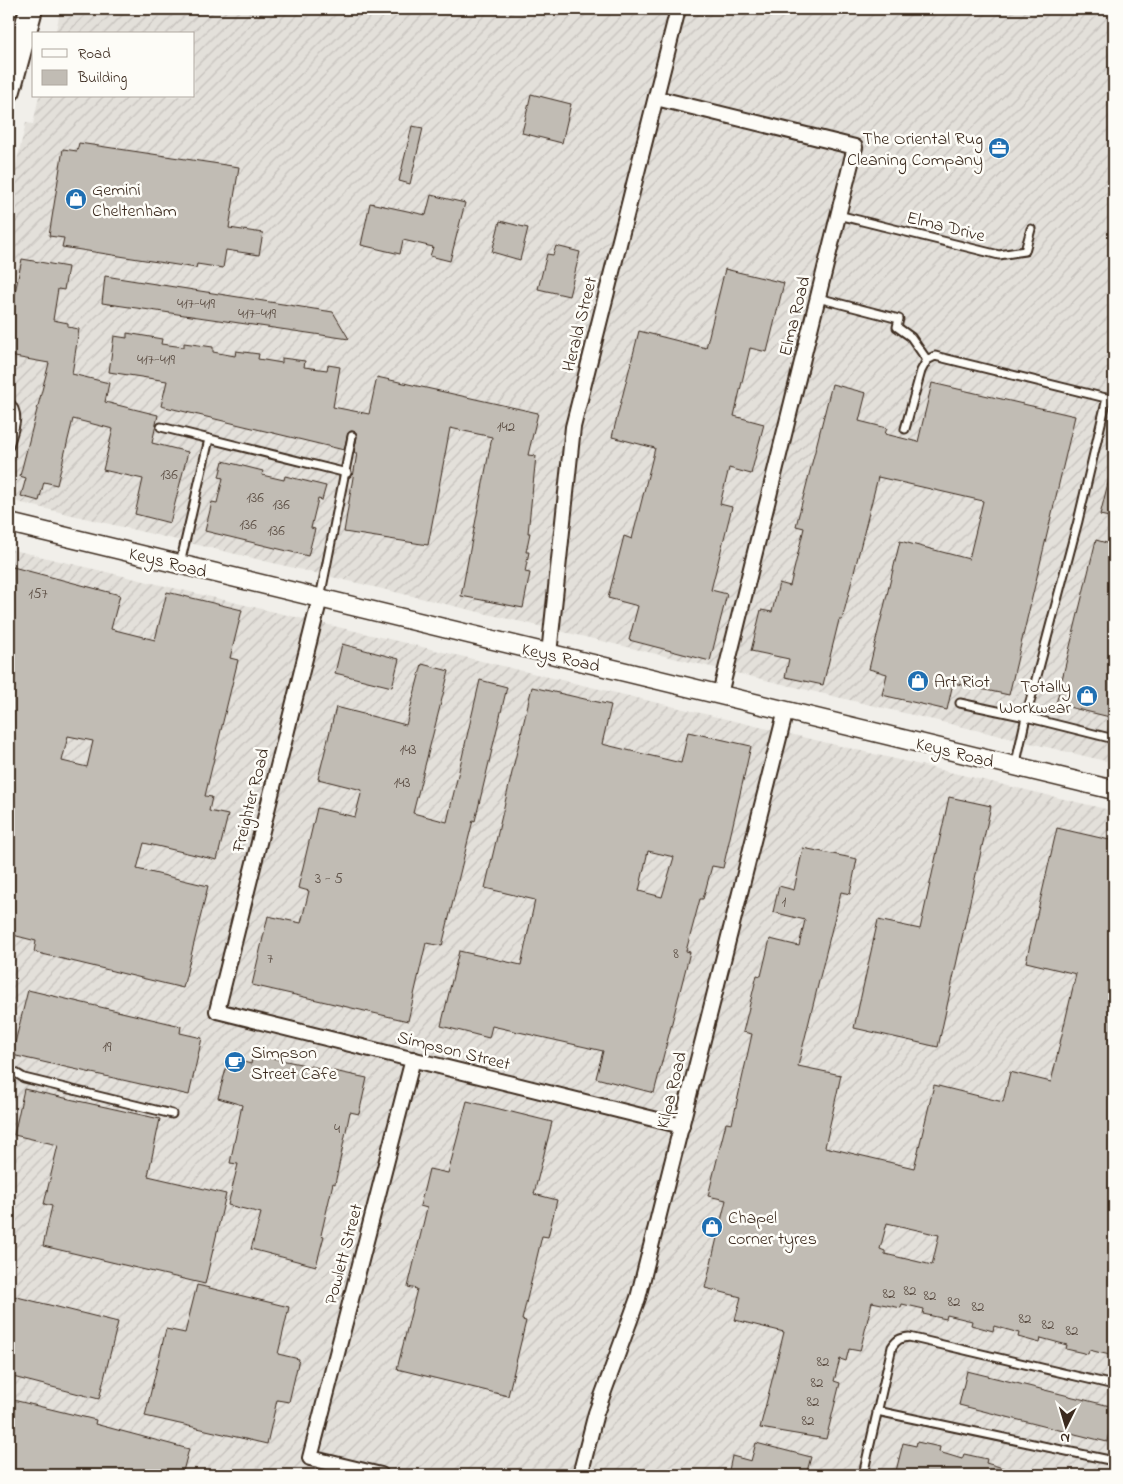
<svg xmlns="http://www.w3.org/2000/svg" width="1123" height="1484" viewBox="0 0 1123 1484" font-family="'Indie Flower',sans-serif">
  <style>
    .industrial { fill: url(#industrial-furrows) }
    .building { fill: #c1bcb4; stroke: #3b2a1e; fill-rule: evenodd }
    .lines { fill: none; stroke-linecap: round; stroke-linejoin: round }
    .service-casing { stroke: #3b2a1e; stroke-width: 11 }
    .minor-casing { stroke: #3b2a1e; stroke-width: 18 }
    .tertiary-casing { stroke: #3b2a1e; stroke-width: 21 }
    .trunk-casing { stroke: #3b2a1e; stroke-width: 26 }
    .service { stroke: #fdfcf7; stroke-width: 7 }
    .minor { stroke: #fdfcf7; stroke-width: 14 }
    .tertiary { stroke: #fdfcf7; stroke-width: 18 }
    .trunk { stroke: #fdfcf7; stroke-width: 22 }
    .labels { text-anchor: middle; stroke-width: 5; stroke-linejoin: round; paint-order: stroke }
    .number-label { font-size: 15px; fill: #5c4e44 }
    .poi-label { font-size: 18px; fill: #3b2a1e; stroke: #fdfcf7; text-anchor: start }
    .street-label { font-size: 18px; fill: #3b2a1e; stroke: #fdfcf7 }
  </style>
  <defs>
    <pattern id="industrial-furrows" width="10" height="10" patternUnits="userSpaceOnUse" patternTransform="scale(1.25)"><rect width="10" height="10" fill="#e3e0da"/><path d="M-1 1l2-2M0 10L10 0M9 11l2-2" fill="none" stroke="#c4c0bb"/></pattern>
  </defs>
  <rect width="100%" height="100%" fill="#f1efea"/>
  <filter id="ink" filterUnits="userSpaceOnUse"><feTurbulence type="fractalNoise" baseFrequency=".02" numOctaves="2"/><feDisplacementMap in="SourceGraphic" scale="10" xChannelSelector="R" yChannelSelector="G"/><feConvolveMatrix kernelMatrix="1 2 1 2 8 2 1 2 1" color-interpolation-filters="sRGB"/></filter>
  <g filter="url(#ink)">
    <g class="industrial">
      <polygon points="61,9 1114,9 1114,763 9,500 9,194 26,123 33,124 39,96 194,96 194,34 55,34"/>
      <polygon points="9,549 1114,811 1114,1475 9,1475"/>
    </g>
    <g class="building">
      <polygon points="531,94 571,104 562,143 522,133"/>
      <polygon points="412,126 423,128 410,184 399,181"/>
      <polygon points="79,143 239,167 229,228 263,233 259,255 226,250 223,268 197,264 196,268 62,247 64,238 49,236 63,149 77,151"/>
      <polygon points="431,195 465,203 450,261 430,256 433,247 403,240 400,254 361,245 370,203 426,215"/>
      <polygon points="500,221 528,228 520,260 492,252"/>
      <polygon points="556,246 580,252 569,296 538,289 547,254 553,255"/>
      <polygon points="22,259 68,267 64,290 58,289 53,320 68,323 68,327 79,329 72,374 109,383 105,402 158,415 152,443 188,452 170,523 135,514 143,479 103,470 113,429 73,419 57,485 44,482 39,501 21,496 26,478 20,476 49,363 9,356 9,321"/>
      <polygon points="725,269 784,283 767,352 750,348 734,416 764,424 751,474 729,468 720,504 732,507 711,590 727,594 710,661 629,640 638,606 608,598 624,536 632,539 655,448 612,437 639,331 706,348"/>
      <polygon points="105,276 333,312 349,339 102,303"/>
      <polygon points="127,333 162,339 161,344 184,347 184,343 213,347 213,352 235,356 236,351 259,354 258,359 282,363 282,358 305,361 304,367 327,370 328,365 340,367 333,407 369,414 377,377 538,413 528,455 536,456 528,533 530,533 526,552 529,552 525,572 530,573 523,608 461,596 492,437 450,428 428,545 344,532 357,453 354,453 357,437 356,432 351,431 348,433 344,450 161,406 167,381 109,372 114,336 127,338"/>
      <polygon points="932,383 1075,416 1009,695 953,683 947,710 882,695 887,674 869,669 900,541 969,559 983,501 878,477 842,620 839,620 823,685 785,677 789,659 751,651 761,610 772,612 779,583 790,586 804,528 796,526 832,384 866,393 859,421 887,428 885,434 918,442"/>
      <polygon points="223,461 263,471 262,475 284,480 285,476 326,486 322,500 318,499 311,528 315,529 308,556 205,531 212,502 217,503 223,478 219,477"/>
      <polygon points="1110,475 1114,476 1114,518 1100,515"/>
      <polygon points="1096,540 1114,545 1114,718 1056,704"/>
      <path d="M9 566 120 595 111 629 155 640 167 592 242 610 230 658 238 660 205 796 212 797 209 811 228 815 217 860 144 843 137 869 208 886 183 988 34 952 36 941 9 934ZM68 736 93 741 87 767 62 761Z"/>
      <polygon points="342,644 399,659 392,687 335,673"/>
      <polygon points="422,664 449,671 413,813 447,822 480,680 507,687 475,821 473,820 442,946 426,943 408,1021 252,985 268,916 301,923 309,891 298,888 317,808 355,817 362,790 318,779 336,707 406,725"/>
      <path d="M532 687 611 705 602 744 681 763 688 732 751 746 723 868 712 866 703 899H700L686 951 690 952 654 1093 596 1078 603 1051 492 1026 489 1038 441 1026 459 951 521 965 535 900 485 888ZM648 851 674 857 662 897 639 891Z"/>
      <polygon points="949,797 991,806 938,1047 854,1028 878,920 920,929"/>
      <path d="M1057 828 1114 841V1356L1089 1350 1088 1354 1066 1349 1067 1345 1041 1338 1040 1343 1018 1337 1019 1333 994 1326 993 1331 971 1325 972 1321 947 1315 946 1319 923 1314 924 1309 902 1304 901 1308 872 1302 860 1351 849 1349 846 1361 840 1359 834 1381 840 1383 826 1439 760 1428 784 1332 735 1320 741 1297 705 1288 726 1200 708 1196 726 1123 732 1124 752 1034 743 1032 757 975 761 976 770 939 799 946 805 920 773 912 779 886 794 890 803 848 857 859 850 894 841 892 798 1066 841 1075 825 1147 914 1168 934 1085 1003 1102 1010 1072 1051 1082 1076 974 1026 962ZM887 1223 939 1235 932 1265 885 1254V1251L880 1249Z"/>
      <polygon points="28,990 181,1026 180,1033 202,1038 189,1095 12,1055"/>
      <polygon points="253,1054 367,1078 359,1114 350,1112 335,1184 333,1183 321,1235 324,1236 316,1266 251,1249 261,1213 228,1205 238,1164 230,1163 242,1105 218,1098 229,1058 251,1064"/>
      <polygon points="24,1089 160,1119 148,1176 226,1194 205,1284 43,1246 52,1206 44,1204 58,1145 14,1135"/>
      <polygon points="467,1101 552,1122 534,1194 557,1200 548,1237 542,1236 522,1320 526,1321 508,1396 397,1369 417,1289 408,1287 427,1208 420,1206 429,1169 448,1173"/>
      <polygon points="197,1285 289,1307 278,1354 299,1359 289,1402 277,1400 267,1444 145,1416 166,1329 185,1333"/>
      <polygon points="9,1295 118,1322 99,1399 9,1376"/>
      <polygon points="967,1371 1114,1407 1107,1442 959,1405"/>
      <polygon points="9,1399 96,1420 95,1424 189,1449 182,1475 9,1475"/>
      <polygon points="917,1442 940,1447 939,1452 962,1459 964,1454 987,1459 986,1463 1017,1472 1017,1475 895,1475 903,1443 916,1446"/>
      <polygon points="756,1443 811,1457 806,1475 728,1475 732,1456 751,1461"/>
    </g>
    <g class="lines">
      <g class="service-casing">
        <g id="service">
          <polyline points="838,215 999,255 1025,251 1031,229"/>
          <polyline points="818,298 899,319 897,327 911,337 927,360"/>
          <path d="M9 402C22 414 13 431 9 446"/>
          <polyline points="161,427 347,473"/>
          <polyline points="905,429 921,371 927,360 935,356 1114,400"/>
          <polyline points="180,564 209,439"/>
          <polyline points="320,598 352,436"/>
          <polyline points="960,703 1026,717 1078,521 1107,398"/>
          <polyline points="1015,767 1026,717 1114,739"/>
          <polyline points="9,1069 24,1078 172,1114"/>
          <polyline points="877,1411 1114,1461"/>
          <path d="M863 1475 892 1347C897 1339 901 1338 909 1337L1114 1385"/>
        </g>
      </g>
      <g class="minor-casing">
        <g id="minor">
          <polyline points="656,98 855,147 720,694"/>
          <polyline points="320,598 217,1011 682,1126"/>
          <polyline points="549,654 573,427 678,9"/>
          <polyline points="381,1475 310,1458 413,1059"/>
          <polyline points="580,1475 596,1413 638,1298 786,710"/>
        </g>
      </g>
      <g class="tertiary-casing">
        <polyline id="tertiary" points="9,523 1114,790"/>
      </g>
      <g class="trunk-casing">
        <polyline id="trunk" points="9,90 31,9"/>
      </g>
      <use href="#service" class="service"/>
      <use href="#minor" class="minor"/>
      <use href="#tertiary" class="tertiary"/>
      <use href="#trunk" class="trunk"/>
    </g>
  </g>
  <defs>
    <g id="office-disc" transform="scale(1.125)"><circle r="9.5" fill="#1f6fb2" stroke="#fdfcf7"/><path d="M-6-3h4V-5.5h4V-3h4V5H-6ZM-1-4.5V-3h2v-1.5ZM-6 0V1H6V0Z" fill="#fff"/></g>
    <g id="shop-disc" transform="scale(1.125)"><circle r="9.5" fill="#1f6fb2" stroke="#fdfcf7"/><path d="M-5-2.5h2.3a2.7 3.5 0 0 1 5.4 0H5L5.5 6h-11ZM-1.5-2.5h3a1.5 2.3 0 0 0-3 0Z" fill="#fff"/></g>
    <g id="cafe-disc" transform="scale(1.125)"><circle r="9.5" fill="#1f6fb2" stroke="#fdfcf7"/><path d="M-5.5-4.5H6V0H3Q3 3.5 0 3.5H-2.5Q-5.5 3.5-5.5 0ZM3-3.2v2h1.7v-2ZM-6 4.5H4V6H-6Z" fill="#fff"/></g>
  </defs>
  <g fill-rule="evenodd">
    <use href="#office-disc" x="999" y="148"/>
    <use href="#shop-disc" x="76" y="199"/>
    <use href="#shop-disc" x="918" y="681"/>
    <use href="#shop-disc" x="1087" y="696"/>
    <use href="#cafe-disc" x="235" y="1062"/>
    <use href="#shop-disc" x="712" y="1227"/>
  </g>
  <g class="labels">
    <g class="number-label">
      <text x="196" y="308">417-419</text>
      <text x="257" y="318">417-419</text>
      <text x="156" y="364">417-419</text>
      <text x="506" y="431">142</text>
      <text x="169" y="479">136</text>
      <text x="255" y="502">136</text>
      <text x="281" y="509">136</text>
      <text x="248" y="529">136</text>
      <text x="276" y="535">136</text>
      <text x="38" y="598">157</text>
      <text x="408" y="754">143</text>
      <text x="402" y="787">143</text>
      <text x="329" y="883">3 - 5</text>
      <text x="784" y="906">1</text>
      <text x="676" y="958">8</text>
      <text x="270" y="963">7</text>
      <text x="107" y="1051">19</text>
      <text x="337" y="1133">4</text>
      <text x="910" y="1295">82</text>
      <text x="889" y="1298">82</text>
      <text x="930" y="1300">82</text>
      <text x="954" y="1306">82</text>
      <text x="978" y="1311">82</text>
      <text x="1025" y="1323">82</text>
      <text x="1048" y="1329">82</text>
      <text x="1072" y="1335">82</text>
      <text x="823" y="1366">82</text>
      <text x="817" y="1387">82</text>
      <text x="813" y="1406">82</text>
      <text x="808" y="1425">82</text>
    </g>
    <g class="poi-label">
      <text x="983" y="144" text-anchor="end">The Oriental Rug<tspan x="983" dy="21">Cleaning Company</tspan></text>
      <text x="92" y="195">Gemini<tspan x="92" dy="21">Cheltenham</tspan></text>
      <text x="934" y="687">Art Riot</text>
      <text x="1071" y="692" text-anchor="end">Totally<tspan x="1071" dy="21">Workwear</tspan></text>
      <text x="251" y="1058">Simpson<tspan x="251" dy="21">Street Cafe</tspan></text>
      <text x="728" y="1223">Chapel<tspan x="728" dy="21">corner tyres</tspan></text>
    </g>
    <g class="street-label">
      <text transform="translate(946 226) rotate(14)" y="6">Elma Drive</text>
      <text transform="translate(794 316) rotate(-76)" y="6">Elma Road</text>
      <text transform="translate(579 324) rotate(-76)" y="6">Herald Street</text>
      <text transform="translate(168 562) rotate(14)" y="6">Keys Road</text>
      <text transform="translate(561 657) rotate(13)" y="6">Keys Road</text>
      <text transform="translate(955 752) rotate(14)" y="6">Keys Road</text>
      <text transform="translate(250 800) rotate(-76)" y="6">Freighter Road</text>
      <text transform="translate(454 1050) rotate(14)" y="6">Simpson Street</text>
      <text transform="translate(671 1090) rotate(-76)" y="6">Kilpa Road</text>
      <text transform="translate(343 1254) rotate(-75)" y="6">Powlett Street</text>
    </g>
  </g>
  <rect width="1123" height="1484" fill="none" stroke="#fdfcf7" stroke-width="30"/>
  <rect x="15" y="15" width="1093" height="1454" fill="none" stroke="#3b2a1e" stroke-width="2" filter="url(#ink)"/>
  <rect x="32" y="32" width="162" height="65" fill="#fdfcf7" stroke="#afa8a0"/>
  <rect x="42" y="49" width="25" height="8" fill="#fdfcf7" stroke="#afa8a0"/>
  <text x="78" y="58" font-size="15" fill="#3b2a1e">Road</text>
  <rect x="42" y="70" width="25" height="15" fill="#c1bcb4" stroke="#afa8a0"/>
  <text x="78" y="82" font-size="15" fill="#3b2a1e">Building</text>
  <g transform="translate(1066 1426) rotate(185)" stroke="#fdfcf7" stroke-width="4" paint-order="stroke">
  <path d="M0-4L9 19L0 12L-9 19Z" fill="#3b2a1e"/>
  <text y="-8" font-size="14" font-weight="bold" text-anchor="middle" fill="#3b2a1e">N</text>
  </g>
</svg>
